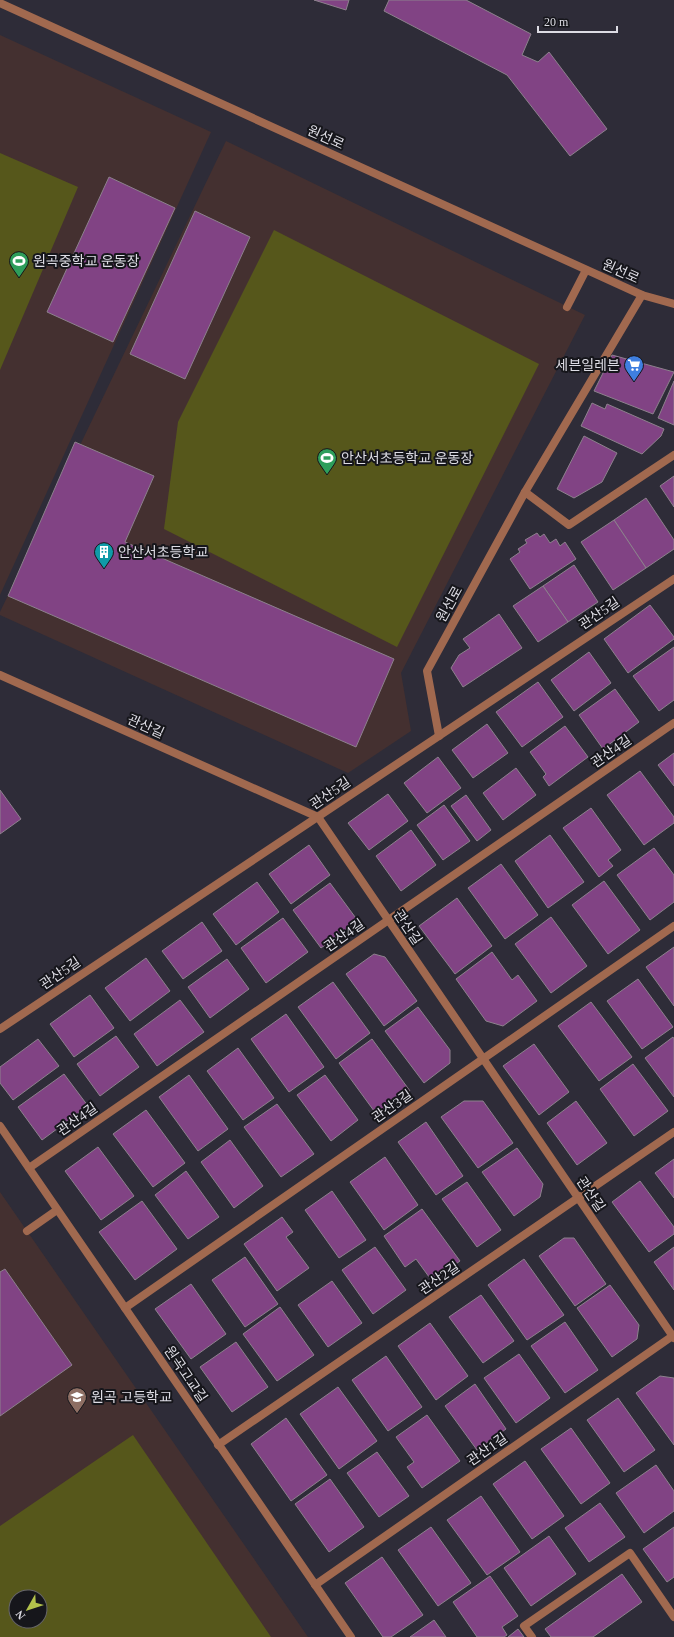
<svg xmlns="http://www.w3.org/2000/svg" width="674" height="1637" viewBox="0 0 674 1637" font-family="'Times New Roman','Noto Sans KR',serif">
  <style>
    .education { fill: #443030; fill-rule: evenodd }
    .green { fill: #56571b; fill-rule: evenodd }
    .building { fill: #814384; stroke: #8d818d }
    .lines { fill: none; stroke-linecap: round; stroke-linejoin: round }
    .service { stroke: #a1694f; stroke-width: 8 }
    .minor { stroke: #a1694f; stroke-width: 8 }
    .tertiary { stroke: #a1694f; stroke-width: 8 }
    .labels { text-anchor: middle; stroke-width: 4; stroke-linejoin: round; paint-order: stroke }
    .street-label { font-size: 14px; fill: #dddce4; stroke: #16161b }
    .poi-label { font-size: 14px; fill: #dddce4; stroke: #16161b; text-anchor: start }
  </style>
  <rect width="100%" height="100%" fill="#2e2c38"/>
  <g class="education">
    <polygon points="0,35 211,132 0,595"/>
    <polygon points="226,141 585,315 401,673 411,731 348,773 0,615 0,612"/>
    <path d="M0 1192 27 1231 308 1637H0ZM16 1597H40V1621H16Z"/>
  </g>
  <g class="green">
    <polygon points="0,153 78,187 0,370"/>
    <polygon points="274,230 539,364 397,647 164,529 178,422"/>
    <path d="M133 1435 271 1637H0V1526ZM16 1597H40V1621H16Z"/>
  </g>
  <g class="building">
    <polygon points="314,0 349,0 346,10"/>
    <polygon points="389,0 466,0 531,34 522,55 538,62 549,52 607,129 570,156 507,75 384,11"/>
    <polygon points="109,177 175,208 113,342 47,312"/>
    <polygon points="195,211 250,237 185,379 130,354"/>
    <polygon points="612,355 674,372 653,414 594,391"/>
    <polygon points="674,381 674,425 658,418"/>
    <polygon points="592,403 605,409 607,404 664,429 661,436 642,454 581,426"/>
    <polygon points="584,436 617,453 602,482 574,498 557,489"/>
    <polygon points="75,442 154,476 125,542 394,659 356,747 8,596"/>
    <polygon points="674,476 674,507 660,486"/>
    <polygon points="646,498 674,540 674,549 646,568 614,520"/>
    <polygon points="614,520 646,568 613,590 581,542"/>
    <polygon points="537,533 540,537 544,534 550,543 556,539 560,546 565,542 576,559 530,589 510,559 520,552 518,549 527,543 525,540"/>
    <polygon points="574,565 598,602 568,622 543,586"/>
    <polygon points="543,586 568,622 538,642 513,606"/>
    <polygon points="650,605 674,637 674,639 628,673 604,639"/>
    <polygon points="499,614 522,648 463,687 451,668 459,655 470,648 463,639"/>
    <polygon points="674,647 674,700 659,711 633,676"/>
    <polygon points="589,652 611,683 574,711 551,680"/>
    <polygon points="538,682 563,717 522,747 496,712"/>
    <polygon points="615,689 639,722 603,749 579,715"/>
    <polygon points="487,724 508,753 473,778 452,750"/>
    <polygon points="565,726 588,757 549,786 543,777 546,774 530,752"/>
    <polygon points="674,753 674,786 658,765"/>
    <polygon points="438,757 461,788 427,813 404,783"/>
    <polygon points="516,768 536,795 503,820 483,793"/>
    <polygon points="640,771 674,817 674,823 644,845 607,795"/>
    <polygon points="0,790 21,819 0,834"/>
    <polygon points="388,794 408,821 369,850 348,823"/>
    <polygon points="466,795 491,830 477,841 451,806"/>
    <polygon points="444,805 470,841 443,860 417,825"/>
    <polygon points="591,808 621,850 608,860 613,866 599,877 563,828"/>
    <polygon points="411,830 436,865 401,891 376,856"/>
    <polygon points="550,835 584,882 548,908 515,861"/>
    <polygon points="309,845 330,875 291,904 269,874"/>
    <polygon points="654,848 674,875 674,902 650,920 617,875"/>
    <polygon points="501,864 538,915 505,939 468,888"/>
    <polygon points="604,881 640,930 608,954 572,905"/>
    <polygon points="257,882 279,912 236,945 213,914"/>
    <polygon points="330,883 358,921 321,948 293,910"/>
    <polygon points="457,898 492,946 455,974 419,926"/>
    <polygon points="551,917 587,966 551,993 515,944"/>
    <polygon points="283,918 308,952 266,983 241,948"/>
    <polygon points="202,922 222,951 183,979 162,951"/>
    <polygon points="674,947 674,1006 646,967"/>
    <polygon points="492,952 512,980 518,975 537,1001 503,1026 486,1021 456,979"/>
    <polygon points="374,954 385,957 417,1001 384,1026 346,974"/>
    <polygon points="146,958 170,991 130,1021 105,988"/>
    <polygon points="227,959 249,989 210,1018 188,987"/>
    <polygon points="638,979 673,1027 642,1049 607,1001"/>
    <polygon points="333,982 370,1033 336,1059 298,1007"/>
    <polygon points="90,995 114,1028 74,1057 50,1024"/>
    <polygon points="180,1000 204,1032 157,1066 134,1034"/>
    <polygon points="591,1002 632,1057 599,1081 558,1026"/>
    <polygon points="418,1007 450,1050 450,1063 424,1083 385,1031"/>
    <polygon points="286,1014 324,1067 289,1092 251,1039"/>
    <polygon points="116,1036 139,1067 100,1096 77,1064"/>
    <polygon points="673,1037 674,1039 674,1097 645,1058"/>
    <polygon points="38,1039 59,1066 13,1100 0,1083 0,1067"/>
    <polygon points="372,1039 410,1091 377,1115 339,1063"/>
    <polygon points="534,1044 569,1092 539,1115 503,1066"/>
    <polygon points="238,1048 274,1098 243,1120 207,1071"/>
    <polygon points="633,1064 668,1111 634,1136 600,1089"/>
    <polygon points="64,1074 88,1106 42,1140 18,1107"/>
    <polygon points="189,1075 228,1129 198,1151 159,1097"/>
    <polygon points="325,1075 358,1120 331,1141 297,1095"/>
    <polygon points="464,1101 483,1101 513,1143 478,1168 441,1117"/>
    <polygon points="576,1101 607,1143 577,1165 547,1123"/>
    <polygon points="277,1104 314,1154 281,1177 244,1127"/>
    <polygon points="146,1110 185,1163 153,1187 113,1134"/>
    <polygon points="426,1122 463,1176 436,1195 398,1142"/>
    <polygon points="230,1140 263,1186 234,1208 201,1162"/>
    <polygon points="98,1147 134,1196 101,1220 65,1171"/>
    <polygon points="517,1148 543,1184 540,1197 514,1216 482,1172"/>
    <polygon points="385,1157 418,1205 384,1230 350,1182"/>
    <polygon points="674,1159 674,1198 655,1173"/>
    <polygon points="186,1171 219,1217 188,1239 155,1195"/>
    <polygon points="640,1181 674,1227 674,1234 649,1252 612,1202"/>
    <polygon points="467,1182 501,1230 477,1247 442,1199"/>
    <polygon points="332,1191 366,1240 339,1258 305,1210"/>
    <polygon points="142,1201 177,1249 135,1280 99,1232"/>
    <polygon points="422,1209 460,1261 432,1281 416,1259 405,1267 384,1236"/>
    <polygon points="282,1217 293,1232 286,1237 309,1268 277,1291 244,1244"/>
    <polygon points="564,1238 574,1238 606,1284 575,1306 539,1256"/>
    <polygon points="375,1247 406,1290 373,1314 342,1270"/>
    <polygon points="674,1247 674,1290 654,1262"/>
    <polygon points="245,1257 278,1304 245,1327 212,1280"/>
    <polygon points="524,1259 564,1315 527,1340 488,1285"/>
    <polygon points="5,1269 72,1365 0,1416 0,1272"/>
    <polygon points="332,1281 362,1323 328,1347 298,1305"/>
    <polygon points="191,1284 226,1334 191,1359 155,1309"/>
    <polygon points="610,1285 639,1325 637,1339 612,1357 577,1308"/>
    <polygon points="481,1295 514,1341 483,1363 449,1317"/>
    <polygon points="280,1307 314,1355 277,1381 243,1334"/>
    <polygon points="565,1322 598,1370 565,1393 531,1346"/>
    <polygon points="430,1323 468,1376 436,1400 398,1346"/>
    <polygon points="236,1342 268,1387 232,1412 200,1367"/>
    <polygon points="519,1354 550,1398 516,1423 484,1378"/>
    <polygon points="386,1356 422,1407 388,1431 352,1380"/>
    <polygon points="660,1376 674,1378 674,1445 636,1393"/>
    <polygon points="475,1384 506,1429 477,1450 445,1406"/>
    <polygon points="338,1387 377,1441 339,1469 300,1414"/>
    <polygon points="618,1398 655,1450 624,1472 587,1420"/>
    <polygon points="427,1415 460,1461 422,1488 407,1467 414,1462 396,1437"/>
    <polygon points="286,1418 327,1475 291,1501 251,1444"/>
    <polygon points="571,1428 610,1483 581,1504 541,1449"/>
    <polygon points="377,1452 409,1496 379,1517 347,1473"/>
    <polygon points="525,1461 564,1516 532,1539 493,1484"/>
    <polygon points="656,1465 674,1491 674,1511 644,1533 616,1493"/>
    <polygon points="330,1479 364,1527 329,1552 295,1504"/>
    <polygon points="481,1496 520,1552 487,1575 447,1520"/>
    <polygon points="600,1503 625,1537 589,1562 565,1528"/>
    <polygon points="431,1527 471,1583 438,1606 398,1550"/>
    <polygon points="674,1527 674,1577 667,1582 643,1549"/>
    <polygon points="549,1536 576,1574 531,1606 504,1568"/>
    <polygon points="382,1557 423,1615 391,1637 383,1637 345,1583"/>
    <polygon points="622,1574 642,1602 593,1637 551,1637 545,1629"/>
    <polygon points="490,1576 518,1616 502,1627 507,1635 504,1637 477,1637 453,1602"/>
    <polygon points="434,1620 446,1637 410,1637"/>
    <polygon points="518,1629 524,1637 508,1637"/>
  </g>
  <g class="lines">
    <g class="service">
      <polyline points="567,307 586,270"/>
      <polyline points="27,1231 57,1210"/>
    </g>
    <g class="minor">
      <polyline points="525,492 569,525 674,455"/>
      <polyline points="0,675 318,817 674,1338"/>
      <polyline points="439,736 427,671 525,492 642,295"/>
      <polyline points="0,1029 674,579"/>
      <polyline points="0,1126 351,1637"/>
      <polyline points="29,1168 674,723"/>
      <polyline points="125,1308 674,926"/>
      <polyline points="218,1445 674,1132"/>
      <polyline points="315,1585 674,1335"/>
      <polyline points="532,1637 524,1626 630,1553 674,1617"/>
    </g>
    <polyline class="tertiary" points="0,3 642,295 674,304"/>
  </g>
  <defs>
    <g id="stadium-pin" transform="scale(1)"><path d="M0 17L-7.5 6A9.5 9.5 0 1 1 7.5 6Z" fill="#2e9e5b" stroke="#16161b"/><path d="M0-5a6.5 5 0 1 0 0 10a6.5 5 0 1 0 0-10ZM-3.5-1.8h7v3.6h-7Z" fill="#fff"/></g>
    <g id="supermarket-pin" transform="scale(1)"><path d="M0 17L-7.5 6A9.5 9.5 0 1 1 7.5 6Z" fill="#3f7fe0" stroke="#16161b"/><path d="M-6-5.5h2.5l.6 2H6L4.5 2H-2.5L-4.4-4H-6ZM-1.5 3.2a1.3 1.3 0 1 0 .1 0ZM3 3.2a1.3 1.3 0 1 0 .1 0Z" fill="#fff"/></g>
    <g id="building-pin" transform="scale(1)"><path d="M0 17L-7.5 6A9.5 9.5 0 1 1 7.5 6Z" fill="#0f9aa8" stroke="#16161b"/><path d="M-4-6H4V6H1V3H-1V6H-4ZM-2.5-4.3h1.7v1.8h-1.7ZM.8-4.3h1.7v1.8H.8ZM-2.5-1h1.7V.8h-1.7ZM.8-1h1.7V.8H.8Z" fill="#fff"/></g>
    <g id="school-pin" transform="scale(1)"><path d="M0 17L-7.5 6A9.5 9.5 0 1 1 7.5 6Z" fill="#8d6e63" stroke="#16161b"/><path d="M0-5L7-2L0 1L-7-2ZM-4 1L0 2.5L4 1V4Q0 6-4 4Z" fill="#fff"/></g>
  </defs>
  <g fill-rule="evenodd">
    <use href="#stadium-pin" x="19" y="261"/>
    <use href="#supermarket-pin" x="634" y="365"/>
    <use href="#stadium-pin" x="327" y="458"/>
    <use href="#building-pin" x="104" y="552"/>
    <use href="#school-pin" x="77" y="1397"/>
  </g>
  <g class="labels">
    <g class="street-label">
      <text transform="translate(326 137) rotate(24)" y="5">원선로</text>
      <text transform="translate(621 271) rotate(24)" y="5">원선로</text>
      <text transform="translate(449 604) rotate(-61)" y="5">원선로</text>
      <text transform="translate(599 613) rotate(-34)" y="5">관산5길</text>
      <text transform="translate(146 726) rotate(24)" y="5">관산길</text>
      <text transform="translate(611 751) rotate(-35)" y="5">관산4길</text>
      <text transform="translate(330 793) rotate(-34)" y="5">관산5길</text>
      <text transform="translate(408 927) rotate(56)" y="5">관산길</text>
      <text transform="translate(344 935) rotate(-35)" y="5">관산4길</text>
      <text transform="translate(60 973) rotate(-34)" y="5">관산5길</text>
      <text transform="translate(392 1106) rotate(-35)" y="5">관산3길</text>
      <text transform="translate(77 1119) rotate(-35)" y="5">관산4길</text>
      <text transform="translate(591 1194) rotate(56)" y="5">관산길</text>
      <text transform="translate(439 1278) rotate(-34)" y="5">관산2길</text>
      <text transform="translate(186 1374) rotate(56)" y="5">원곡고교길</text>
      <text transform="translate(487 1449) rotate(-35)" y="5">관산1길</text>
    </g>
    <g class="poi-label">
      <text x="33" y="266">원곡중학교 운동장</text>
      <text x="620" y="370" text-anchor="end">세븐일레븐</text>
      <text x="341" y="463">안산서초등학교 운동장</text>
      <text x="118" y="557">안산서초등학교</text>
      <text x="91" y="1402">원곡 고등학교</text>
    </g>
  </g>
  <g transform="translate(28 1609) rotate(231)"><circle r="19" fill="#16161b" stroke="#66656b"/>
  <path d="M0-3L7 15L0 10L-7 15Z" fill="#b3c24b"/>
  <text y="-6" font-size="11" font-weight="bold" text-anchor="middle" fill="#dddce4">N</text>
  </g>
  <path d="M538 26v6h79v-6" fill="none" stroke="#dddce4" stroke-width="2"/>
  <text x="544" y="26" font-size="12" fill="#dddce4" stroke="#16161b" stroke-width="3" paint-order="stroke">20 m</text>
</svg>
